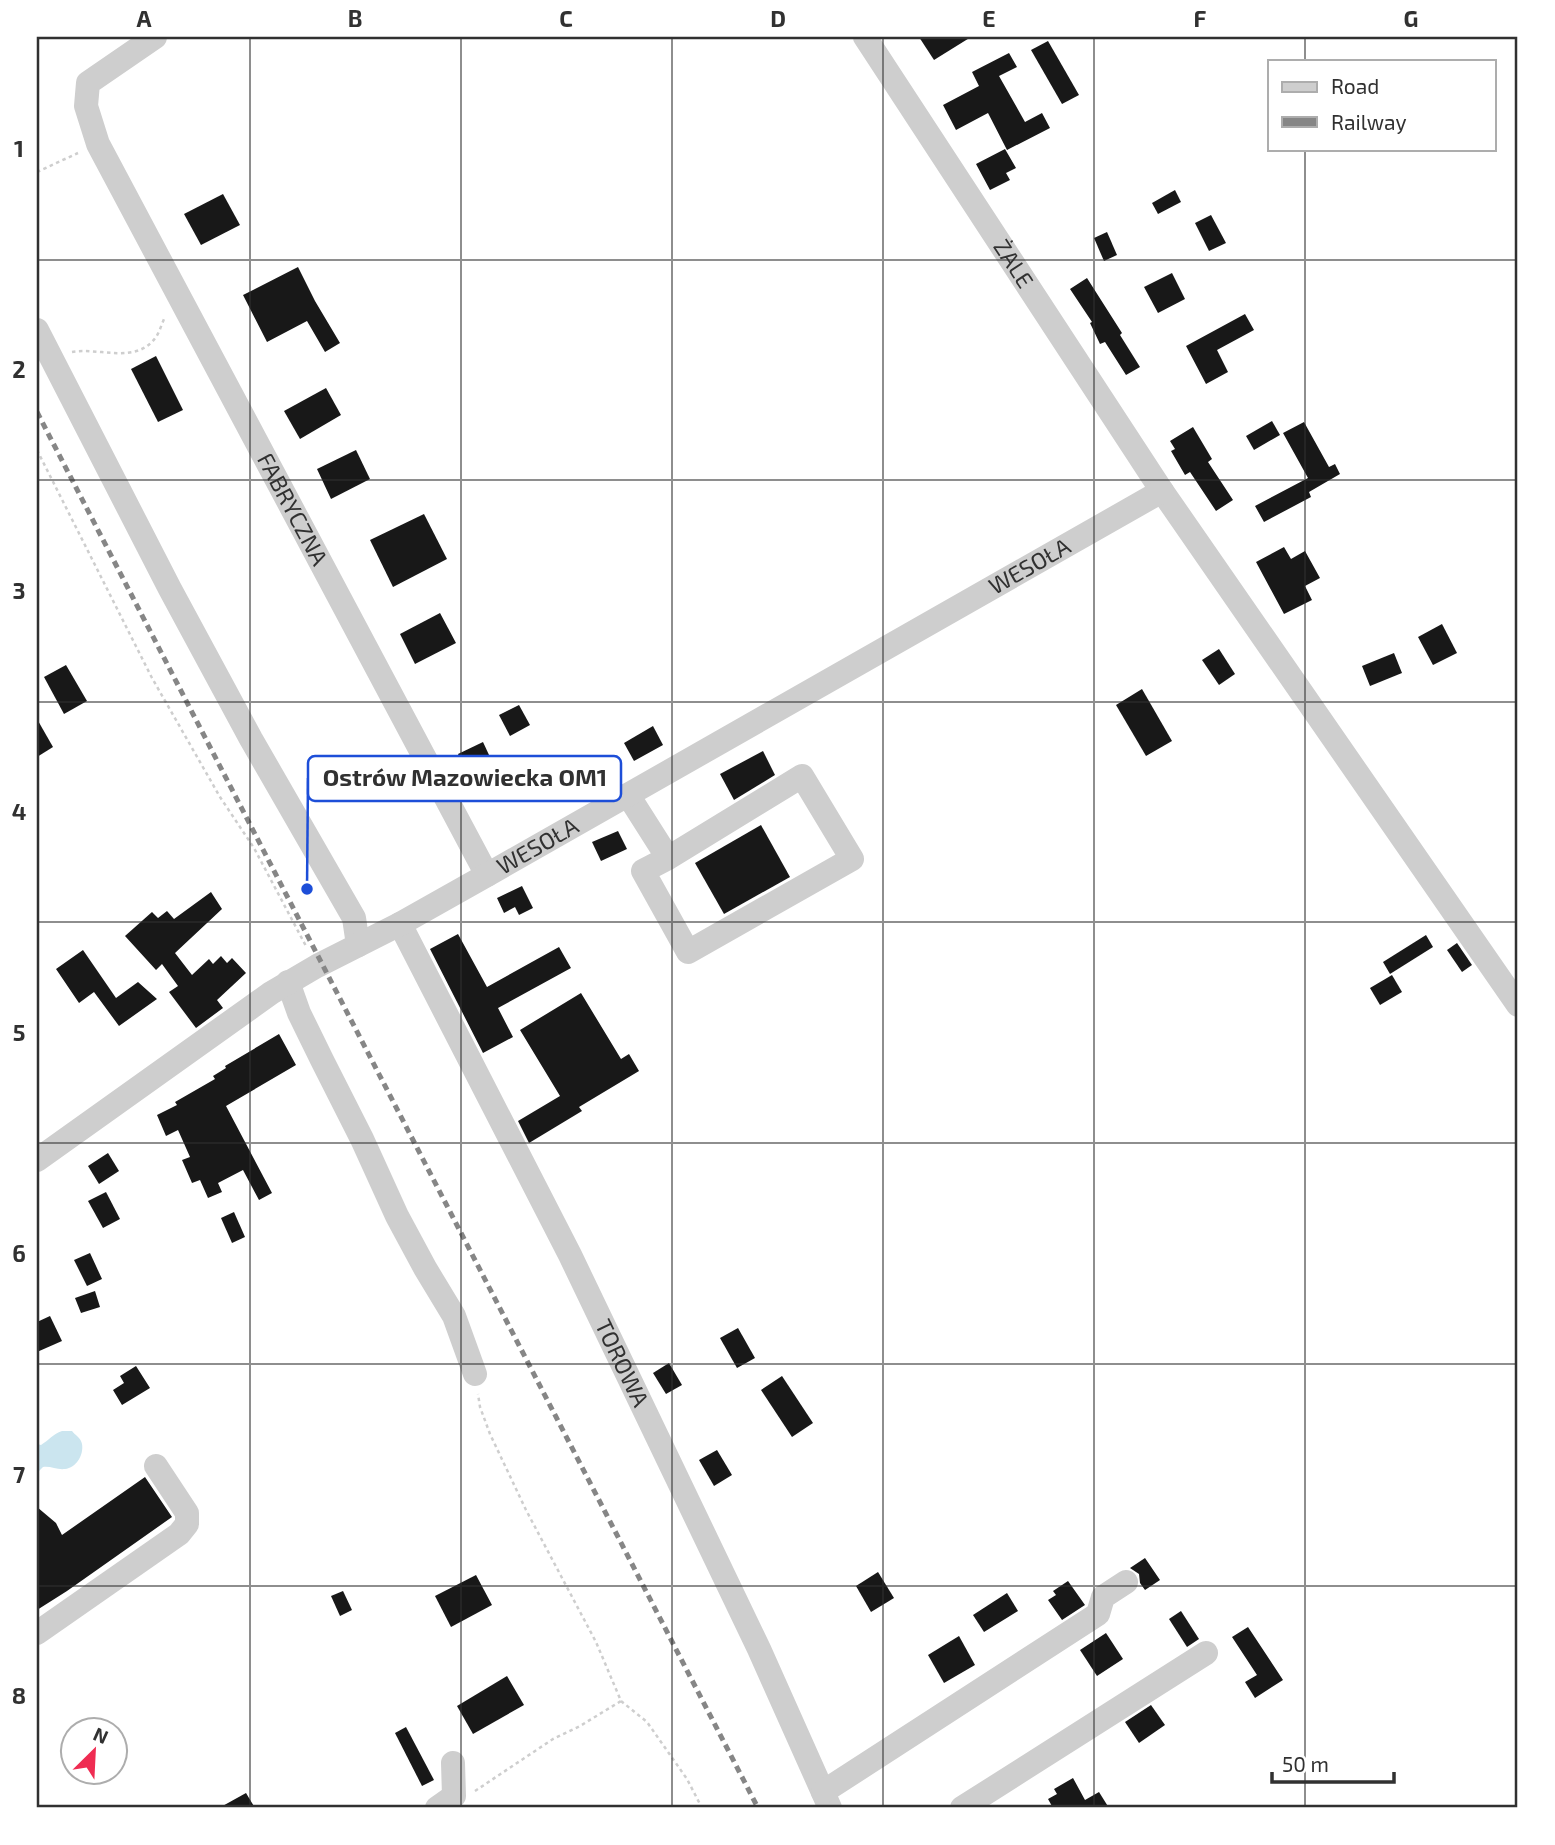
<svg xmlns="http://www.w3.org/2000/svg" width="1555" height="1845" viewBox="0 0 1555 1845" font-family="'Exo 2',sans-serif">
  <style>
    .water { fill: #cbe5ef }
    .building { fill: #181818 }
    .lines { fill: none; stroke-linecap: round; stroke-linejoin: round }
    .path { stroke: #cecece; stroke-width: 2.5; stroke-dasharray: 3.5 3.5; stroke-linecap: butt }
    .minor { stroke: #cecece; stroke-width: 24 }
    .rail { stroke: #868686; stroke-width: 5; stroke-dasharray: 7 5; stroke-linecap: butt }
    .grid { fill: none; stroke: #313131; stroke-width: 2; stroke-opacity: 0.55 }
    .labels { text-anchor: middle; stroke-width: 7; stroke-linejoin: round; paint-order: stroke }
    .street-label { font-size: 23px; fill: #313131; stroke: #fff }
    .leader { fill: none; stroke: #1d4ed8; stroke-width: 2.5 }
    .callout-dot { fill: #1d4ed8; stroke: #fff; stroke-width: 2.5 }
    .callout { fill: #fff; stroke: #1d4ed8; stroke-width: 2.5 }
    .callout-label { font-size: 24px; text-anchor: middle; font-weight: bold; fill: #313131 }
    .neatline { fill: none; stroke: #313131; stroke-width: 2.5 }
    .grid-label { font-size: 23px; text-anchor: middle; font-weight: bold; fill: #313131 }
  </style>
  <rect width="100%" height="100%" fill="#fff"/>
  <path class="water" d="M62 1431H72C75 1435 81 1438 82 1444 84 1455 76 1468 65 1469 57 1470 51 1466 43 1467L37 1473V1444L41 1445C49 1440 53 1434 62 1431Z"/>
  <g class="building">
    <polygon points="919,37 971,37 934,60"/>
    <polygon points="1048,41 1079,95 1062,104 1031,50"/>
    <polygon points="1009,53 1017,67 999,76 1025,122 1042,113 1050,128 1007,150 988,113 956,130 943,105 979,86 972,72"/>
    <polygon points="1005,149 1016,168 1006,173 1010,180 990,190 976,164"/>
    <polygon points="1175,190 1181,202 1158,214 1152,203"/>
    <polygon points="223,194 240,225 201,245 184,214"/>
    <polygon points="1211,215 1226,243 1209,251 1195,223"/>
    <polygon points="1107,232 1117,255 1104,261 1094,238"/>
    <polygon points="298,267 315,301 340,343 325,352 307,321 267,342 243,295"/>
    <polygon points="1172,273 1185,299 1158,313 1144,287"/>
    <polygon points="1087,278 1122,333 1120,335 1140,367 1126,375 1105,342 1100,344 1090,323 1092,322 1070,289"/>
    <polygon points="1245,314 1254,330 1217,350 1228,372 1206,384 1186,346"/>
    <polygon points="156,356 183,410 158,422 131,369"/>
    <polygon points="326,388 341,415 300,439 284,411"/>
    <polygon points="1272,421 1280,435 1254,450 1246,436"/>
    <polygon points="1304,422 1329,467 1335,464 1340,474 1309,492 1311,497 1264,522 1255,506 1308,478 1283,433"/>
    <polygon points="1193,427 1212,459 1208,462 1233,500 1216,511 1190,472 1185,475 1171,451 1175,449 1170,441"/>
    <polygon points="356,450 370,479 331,499 317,469"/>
    <polygon points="424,514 447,559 393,587 370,540"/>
    <polygon points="1284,547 1291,559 1305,551 1320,578 1305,586 1312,600 1284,614 1256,562"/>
    <polygon points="440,613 456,643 415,664 400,634"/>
    <polygon points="1442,624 1457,653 1433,665 1418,637"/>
    <polygon points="1219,649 1235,674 1219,685 1202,660"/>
    <polygon points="1394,653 1402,673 1370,686 1362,666"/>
    <polygon points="66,665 87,701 64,714 44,677"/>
    <polygon points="1142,689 1172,741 1146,756 1116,705"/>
    <polygon points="519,705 530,725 510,736 499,715"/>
    <polygon points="37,719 53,747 37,757"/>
    <polygon points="653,726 663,745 634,761 624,743"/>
    <polygon points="483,742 496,770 470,781 458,754"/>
    <polygon points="763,751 775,775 734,800 720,774"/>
    <polygon points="761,825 790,877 724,914 695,863"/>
    <polygon points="618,831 627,849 601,861 592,842"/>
    <polygon points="522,886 533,908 519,915 515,907 504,913 497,898"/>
    <polygon points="211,892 222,909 175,953 192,975 209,959 213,964 221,956 227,963 232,958 246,973 217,1000 223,1008 196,1028 169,992 178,986 162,964 156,970 125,936 152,912 158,918 167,911 174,919"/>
    <polygon points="458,934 487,987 559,947 571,968 498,1008 513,1037 483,1053 430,949"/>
    <polygon points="1426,935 1433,947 1390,974 1383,962"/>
    <polygon points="1457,943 1472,965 1462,972 1447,950"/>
    <polygon points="83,950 116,998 138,982 157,999 119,1026 94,992 79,1003 56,969"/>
    <polygon points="1392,975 1402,992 1380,1005 1370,988"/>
    <polygon points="581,993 621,1059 629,1054 639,1071 579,1107 582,1111 529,1143 518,1121 560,1096 520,1030"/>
    <polygon points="279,1034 296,1065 226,1106 272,1193 259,1200 243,1170 218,1183 222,1192 208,1198 200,1180 192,1183 182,1160 190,1157 178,1130 166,1136 157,1115 177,1105 175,1102 215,1079 213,1076 226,1068 225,1066"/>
    <polygon points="108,1153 119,1171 99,1184 88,1166"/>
    <polygon points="106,1192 120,1219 103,1228 88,1201"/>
    <polygon points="234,1212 245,1237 232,1243 221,1218"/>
    <polygon points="90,1253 102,1279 87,1286 74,1260"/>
    <polygon points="95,1291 100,1307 81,1313 75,1298"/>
    <polygon points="50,1316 62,1341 37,1352 37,1322"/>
    <polygon points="738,1328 755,1358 737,1368 720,1338"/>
    <polygon points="669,1363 682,1385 666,1394 653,1373"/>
    <polygon points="136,1366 150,1388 122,1405 113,1390 124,1383 120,1376"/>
    <polygon points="782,1376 813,1423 792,1437 761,1390"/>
    <polygon points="717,1450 732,1475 714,1486 699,1460"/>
    <polygon points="145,1477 172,1517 67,1591 37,1610 37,1507 56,1523 62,1535"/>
    <polygon points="1145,1558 1160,1580 1145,1590 1140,1583 1139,1574 1130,1568"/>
    <polygon points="878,1572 894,1598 871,1612 856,1586"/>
    <polygon points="476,1575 492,1605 451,1627 435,1596"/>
    <polygon points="1068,1581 1085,1605 1062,1620 1048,1600 1056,1595 1053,1591"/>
    <polygon points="343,1591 352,1610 340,1616 331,1596"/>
    <polygon points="1007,1593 1018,1611 984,1632 973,1615"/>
    <polygon points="1181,1611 1199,1639 1187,1647 1169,1619"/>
    <polygon points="1248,1627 1283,1680 1255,1698 1245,1682 1257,1675 1232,1637"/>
    <polygon points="1106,1633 1123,1659 1097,1676 1080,1650"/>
    <polygon points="959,1636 975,1665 944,1683 928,1655"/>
    <polygon points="507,1676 524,1705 473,1734 457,1706"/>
    <polygon points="1151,1705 1165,1725 1139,1743 1125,1722"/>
    <polygon points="406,1727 434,1780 422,1786 395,1733"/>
    <polygon points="1073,1778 1085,1800 1099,1792 1109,1808 1053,1808 1048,1799 1057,1794 1054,1789"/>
    <polygon points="246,1793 255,1808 219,1808"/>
  </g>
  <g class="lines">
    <g class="path">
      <polyline points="37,172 78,153"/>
      <path d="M72 352C100 347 136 365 156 337 160 331 162 323 165 317"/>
      <polyline points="37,450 152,678 220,797 254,848 307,948"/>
      <polyline points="621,1701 647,1722 687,1779 702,1808"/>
      <polyline points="475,1791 553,1739 580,1726 621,1701 596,1642 526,1510 490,1434 480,1407 478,1394"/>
    </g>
    <g class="minor">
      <path id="s1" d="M155 37 88 83 86 106 98 144 487 875"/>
      <path id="s2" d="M865 37 1162 491 1518 1005"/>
      <polyline points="37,330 170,589 251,739 354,918 358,945"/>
      <polyline points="628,795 668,858 643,871 688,952 852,859 802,776 668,858"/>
      <path id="s3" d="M400 924 570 1255 759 1649 830 1808"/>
      <polyline points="288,982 299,1013 322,1060 362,1139 397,1216 425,1268 454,1316 475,1374"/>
      <path id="s4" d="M37 1160 271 993 317 966 400 924 487 875 1162 491"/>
      <polyline points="37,1633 179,1534 187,1524 187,1513 156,1466"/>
      <polyline points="823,1792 1098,1614 1103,1597 1126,1582"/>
      <polyline points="437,1808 454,1796 453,1763"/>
      <polyline points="962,1808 1206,1653"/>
    </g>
    <polyline class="rail" points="37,412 758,1808"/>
  </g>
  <path class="grid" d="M250 37V1808M461 37V1808M672 37V1808M883 37V1808M1094 37V1808M1305 37V61M1305 149V1808M37 260H1518M37 480H1518M37 702H1518M37 922H1518M37 1143H1518M37 1364H1518M37 1586H1518"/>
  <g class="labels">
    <g class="street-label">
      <text dy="8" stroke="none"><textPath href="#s2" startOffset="271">ŻALE</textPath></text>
      <text dy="8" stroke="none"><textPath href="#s1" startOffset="558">FABRYCZNA</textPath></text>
      <text dy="8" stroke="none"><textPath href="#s4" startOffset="1158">WESOŁA</textPath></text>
      <text dy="8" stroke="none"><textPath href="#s4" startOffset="592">WESOŁA</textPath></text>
      <text dy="8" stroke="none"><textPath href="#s3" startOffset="492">TOROWA</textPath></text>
    </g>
  </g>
  <path class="leader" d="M307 889L308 778"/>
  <circle class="callout-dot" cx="307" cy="889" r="7"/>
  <rect class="callout" x="308" y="756" width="313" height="45" rx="7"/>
  <g class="callout-label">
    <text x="465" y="786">Ostrów Mazowiecka OM1</text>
  </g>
  <rect width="1555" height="1845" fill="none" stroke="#ffffff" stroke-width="77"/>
  <rect x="1268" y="60" width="228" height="91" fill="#ffffff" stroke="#adadad" stroke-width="2"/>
  <rect x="1282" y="82" width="35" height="10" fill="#cecece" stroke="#adadad" stroke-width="2"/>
  <text x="1331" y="94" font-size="21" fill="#313131">Road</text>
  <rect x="1282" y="117" width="35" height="10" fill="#868686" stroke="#adadad" stroke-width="2"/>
  <text x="1331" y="130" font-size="21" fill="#313131">Railway</text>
  <g transform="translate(94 1751) rotate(24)"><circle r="33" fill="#ffffff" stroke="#adadad" stroke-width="2"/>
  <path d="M0-5L12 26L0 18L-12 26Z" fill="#ef2c52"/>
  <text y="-10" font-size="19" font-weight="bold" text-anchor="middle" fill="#313131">N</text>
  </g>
  <path d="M1272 1772v10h122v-10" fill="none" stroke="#313131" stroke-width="3.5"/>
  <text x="1282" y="1772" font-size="21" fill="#313131" stroke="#ffffff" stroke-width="5" paint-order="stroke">50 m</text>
  <rect x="38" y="38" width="1478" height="1768" class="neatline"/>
  <g class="grid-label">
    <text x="144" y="27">A</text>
    <text x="355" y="27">B</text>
    <text x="566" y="27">C</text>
    <text x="778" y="27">D</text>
    <text x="989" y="27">E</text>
    <text x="1200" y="27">F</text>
    <text x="1411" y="27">G</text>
    <text x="19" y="157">1</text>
    <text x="19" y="378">2</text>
    <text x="19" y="599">3</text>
    <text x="19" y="820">4</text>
    <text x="19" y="1041">5</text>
    <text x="19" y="1262">6</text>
    <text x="19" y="1483">7</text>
    <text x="19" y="1704">8</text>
  </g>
</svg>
